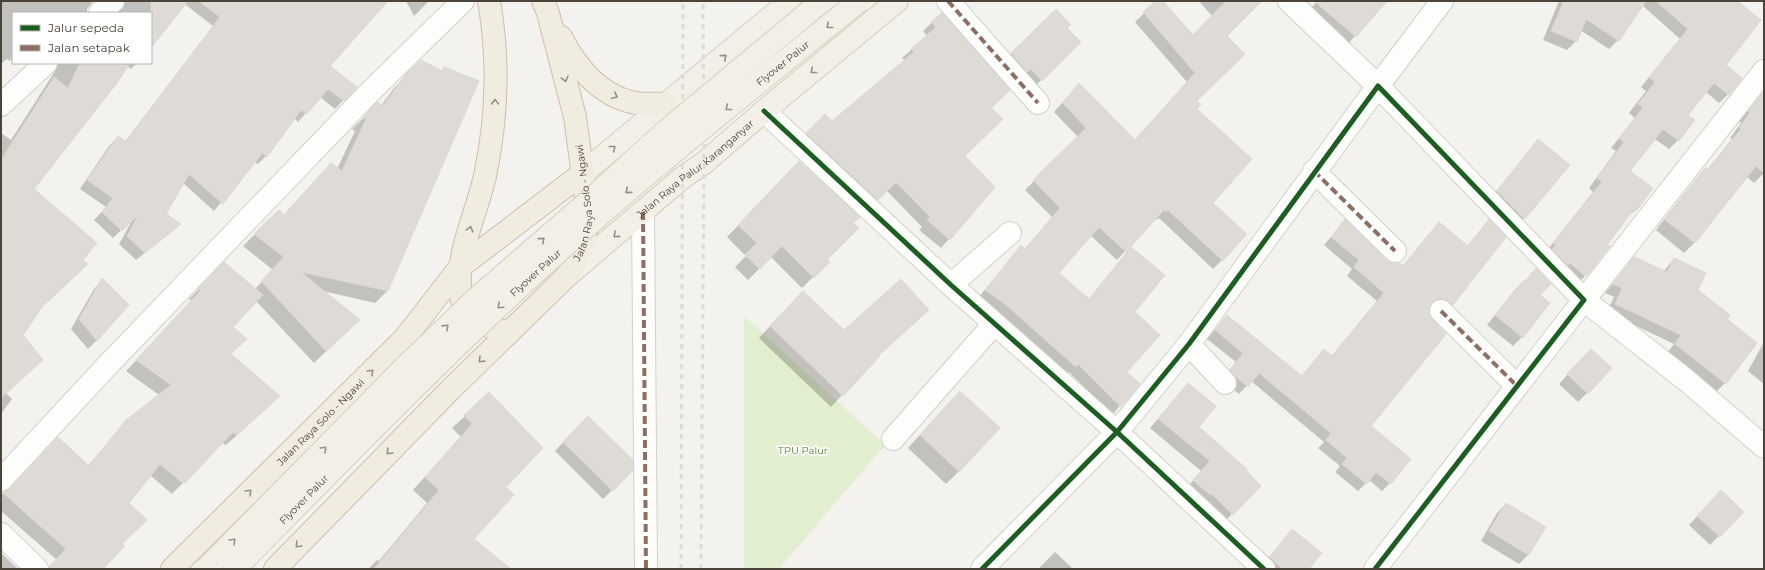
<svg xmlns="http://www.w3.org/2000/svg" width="1765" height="570" viewBox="0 0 1765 570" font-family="Montserrat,sans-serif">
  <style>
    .green { fill: #e1eecf }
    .shadow { fill: #0003 }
    .building { fill: #dedbd6; stroke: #dcd9d4 }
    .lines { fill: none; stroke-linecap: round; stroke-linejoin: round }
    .minor-casing { stroke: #d2d0cb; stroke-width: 24 }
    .primary-casing { stroke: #d6cebb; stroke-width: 24 }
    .trunk-casing { stroke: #ccbfa9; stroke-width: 24 }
    .minor { stroke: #fdfdfc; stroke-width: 22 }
    .primary { stroke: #f2efe6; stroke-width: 22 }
    .trunk { stroke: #f0ece0; stroke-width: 22 }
    .rail { stroke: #dbdbda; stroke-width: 3; stroke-dasharray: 5 5; stroke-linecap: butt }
    .primary-bridge-casing { stroke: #d6cebb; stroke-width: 24; stroke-linecap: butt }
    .primary-bridge { stroke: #f2efe6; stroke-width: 22 }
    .quiet { stroke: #8d6e63; stroke-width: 4; stroke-dasharray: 8 4; stroke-linecap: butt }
    .cycleway-casing { stroke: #fff; stroke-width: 8 }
    .cycleway { stroke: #1b5e20; stroke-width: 5 }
    .oneway { stroke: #969187 }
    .oneway2 { stroke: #959084 }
    .labels { text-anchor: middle; stroke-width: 3.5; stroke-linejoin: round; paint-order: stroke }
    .street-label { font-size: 10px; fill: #4b4439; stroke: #fff }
    .park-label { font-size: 10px; fill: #4a7f2a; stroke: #fff }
  </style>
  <rect width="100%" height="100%" fill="#f4f2ee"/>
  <polygon class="green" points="744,316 885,445 779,569 744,569"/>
  <g class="shadow">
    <polygon points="1,1 90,1 92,3 87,9 87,13 13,13 13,58 9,61 7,59 1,64"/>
    <polygon points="124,1 149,1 172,20 151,46 151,13 114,13"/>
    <polygon points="181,1 386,1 328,66 356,87 335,109 320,97 298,122 294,118 266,156 258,164 254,162 214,211 183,183 164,215 171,232 136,260 119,244 133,219 113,238 94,220 106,207 80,189 109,146 118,137 125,142 213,26"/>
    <polygon points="406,1 429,1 414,16"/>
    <polygon points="1157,1 1162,1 1192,36 1212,16 1199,1 1251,1 1225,36 1196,101 1196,109 1222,260 1213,269 1159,218 1157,220 1155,218 1117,260 1090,235 1057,273 1089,300 1131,248 1134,313 1126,372 1138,384 1112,415 1069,372 1066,375 977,299 1013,256 1021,247 1025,249 1052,217 1025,190 1078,137 1054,112 1071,93 1079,84 1134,141 1187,82 1135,22"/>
    <polygon points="1317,1 1381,1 1380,8 1346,46 1308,12"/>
    <polygon points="1559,1 1735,1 1725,65 1728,94 1719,103 1706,92 1687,115 1678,140 1669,149 1655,139 1629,172 1636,210 1625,218 1588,273 1579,282 1545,253 1593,192 1589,188 1616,151 1611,148 1635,118 1629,113 1646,91 1641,87 1680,39 1642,5 1618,40 1609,49 1580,30 1576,41 1567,50 1543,40"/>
    <polygon points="1056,11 1066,28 1080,42 1032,89 1002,63"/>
    <polygon points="941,14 990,108 964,156 949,239 941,248 919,230 922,227 888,192 884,192 868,208 798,143 825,116 832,123 905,61 902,58 927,36 923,31"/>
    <polygon points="421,61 440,72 444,68 387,291 375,303 323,291 359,320 314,363 256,301 232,327 230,354 268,407 226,445 222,443 172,494 150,475 127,503 121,544 102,569 48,569 57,560 1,511 1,495 10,490 88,466 127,420 159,395 126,371 192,301 189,299 214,274 255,289 273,270 243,246 255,234 283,216 319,176 337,169 355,131 352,129 378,104 381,106 394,88"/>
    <polygon points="48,63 137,63 131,69 124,64 32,189 41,308 22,335 6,393 12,399 1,414 1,133 11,140 55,71"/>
    <polygon points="1762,95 1764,95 1764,173 1754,183 1746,176 1694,243 1684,253 1656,230 1696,179 1706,169 1707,170 1732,139 1730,138 1741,123 1739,121"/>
    <polygon points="1538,141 1524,218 1515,227 1488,201"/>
    <polygon points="788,174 852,223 826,260 828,262 802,288 771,257 748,280 735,267 746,256 727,237"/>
    <polygon points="1345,221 1386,261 1402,267 1431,232 1467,246 1489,221 1505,238 1444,313 1436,306 1429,307 1369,426 1390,483 1382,491 1369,480 1358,491 1335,472 1340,466 1318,448 1324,442 1251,381 1239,394 1228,385 1223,378 1236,362 1207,339 1227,316 1301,377 1324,351 1331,357 1377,301 1347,276 1352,269 1324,245"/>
    <polygon points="1634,258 1663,272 1674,259 1697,290 1726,319 1725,383 1716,392 1667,353 1674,344 1607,312 1614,297 1605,293"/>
    <polygon points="1536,270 1539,295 1522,337 1513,346 1487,325 1514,291"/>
    <polygon points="102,280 97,340 88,349 71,329 94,289"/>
    <polygon points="792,303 844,331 879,356 831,407 759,338"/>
    <polygon points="1764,342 1764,384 1748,371"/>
    <polygon points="1582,359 1587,393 1578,402 1559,384"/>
    <polygon points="1188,384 1197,427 1260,486 1223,523 1185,490 1201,471 1150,428"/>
    <polygon points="489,394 505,487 473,539 510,569 368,569 377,560 379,561 427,503 413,490 461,437 452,428"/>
    <polygon points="947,405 959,471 946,484 908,448"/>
    <polygon points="588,417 612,490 603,499 555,451"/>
    <polygon points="1712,501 1742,512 1710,545 1689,525"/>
    <polygon points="1506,504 1545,527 1528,555 1519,564 1481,541 1497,513"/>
    <polygon points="1292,530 1308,569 1264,569 1261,567"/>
    <polygon points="1055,552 1073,569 1038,569"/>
    <polygon points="1,553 18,569 1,569"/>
  </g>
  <g class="building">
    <polygon points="151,1 188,1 151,48"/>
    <polygon points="199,1 388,1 330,66 357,87 344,101 328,89 307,114 301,110 267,157 262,153 223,204 189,174 166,214 181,224 145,253 127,236 139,214 122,231 102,212 113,198 87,180 118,136 126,142 220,17"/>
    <polygon points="1156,1 1163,1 1193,35 1226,1 1262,1 1227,36 1245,54 1197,101 1201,105 1197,109 1252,159 1213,203 1247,234 1223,261 1168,210 1166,212 1164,210 1126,252 1099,227 1059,273 1089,299 1131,247 1165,275 1135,312 1160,335 1127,372 1140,384 1121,407 1078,364 1076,367 1005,304 985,290 1021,245 1025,249 1060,208 1033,180 1086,128 1063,103 1079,83 1135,140 1195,73 1143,12"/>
    <polygon points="1314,1 1387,1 1356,37"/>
    <polygon points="1560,1 1646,1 1619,41 1586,19 1577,42 1551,31 1563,3"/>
    <polygon points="1656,1 1737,1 1761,20 1726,65 1742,78 1729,95 1714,83 1688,115 1695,120 1679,141 1663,129 1630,171 1653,188 1636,211 1634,209 1607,245 1610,246 1589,273 1585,276 1570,263 1568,265 1552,249 1556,245 1553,243 1602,182 1597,178 1624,142 1619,138 1643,108 1638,104 1655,82 1649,77 1688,29"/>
    <polygon points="1056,9 1071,25 1067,28 1081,42 1042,81 1031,69 1027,72 1011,53"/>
    <polygon points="942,13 1010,90 991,108 1003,119 965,156 995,187 950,240 927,220 930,217 897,183 894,184 878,200 806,133 825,114 832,121 914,52 911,49 936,27 931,22"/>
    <polygon points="421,60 442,71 444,67 479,81 388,291 301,272 360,320 326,351 261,281 284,257 254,234 279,210 284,215 331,163 342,171 366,119 364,117 377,102 383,106 406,74"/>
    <polygon points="80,63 130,63 117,83 34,189 97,243 83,260 88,264 42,307 23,335 43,360 1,398 1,160 54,77 68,88"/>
    <polygon points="1762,94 1764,94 1764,173 1756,166 1695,243 1665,220 1706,167 1708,169 1741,129 1739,128 1750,112 1748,111"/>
    <polygon points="1538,139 1570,165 1525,219 1497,191"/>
    <polygon points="799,161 860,217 853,223 859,228 827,260 830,262 814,278 782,246 760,269 745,255 757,243 738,225"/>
    <polygon points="1345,219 1386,260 1392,263 1399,263 1403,266 1439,222 1468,246 1489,219 1506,237 1453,305 1444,299 1437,299 1432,303 1429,308 1429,315 1446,334 1371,426 1411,459 1391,484 1376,472 1367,484 1342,464 1347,458 1326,440 1331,433 1259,373 1248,387 1236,377 1230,370 1243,353 1215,330 1227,315 1302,376 1324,349 1332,356 1384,293 1354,267 1359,260 1331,237"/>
    <polygon points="1634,257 1667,272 1674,258 1706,273 1698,290 1730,315 1727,319 1757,343 1726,384 1675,344 1681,335 1615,304 1622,288 1613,284"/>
    <polygon points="224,262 263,295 233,327 247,339 231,354 280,396 237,435 233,432 184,484 160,464 129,503 147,520 122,544 125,546 103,569 49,569 49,567 66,549 2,492 10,489 58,437 89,466 126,420 171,385 136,360 201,290 199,288"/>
    <polygon points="1536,268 1551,284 1540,295 1550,303 1523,338 1495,315 1523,281 1525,282"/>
    <polygon points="102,278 129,305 97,341 79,319"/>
    <polygon points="901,279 929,310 879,355 880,356 843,396 770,326 803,291 844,330"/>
    <polygon points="1591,349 1612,368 1588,394 1567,374"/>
    <polygon points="1188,383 1216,406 1199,427 1247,469 1246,470 1261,486 1233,515 1211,493 1210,495 1193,480 1210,461 1158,419"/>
    <polygon points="960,391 1000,428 959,472 920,435"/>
    <polygon points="489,392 543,448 506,487 514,495 474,539 511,569 374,569 439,490 425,477 472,424 464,415"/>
    <polygon points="588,416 633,460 633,470 613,491 563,442"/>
    <polygon points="1721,490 1744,512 1720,537 1697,516"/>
    <polygon points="1506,503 1546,527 1529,555 1489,531"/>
    <polygon points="1292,529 1322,553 1309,569 1282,569 1270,557"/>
  </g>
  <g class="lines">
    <g class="minor-casing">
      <g id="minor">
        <polyline points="948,1 1038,103"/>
        <polyline points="1289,1 1378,86 1442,1"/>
        <polyline points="100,13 113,1"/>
        <polyline points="1764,71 1584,300 1686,380 1764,447"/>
        <polyline points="1,105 46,63"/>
        <polyline points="764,111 951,285 1117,432 1264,569"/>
        <polyline points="1314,171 1395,251"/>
        <polyline points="643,212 646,569"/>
        <polyline points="951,285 1010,233"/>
        <polyline points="1441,311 1517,386"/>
        <polyline points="1189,344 1225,383"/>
        <polyline points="893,439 994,324"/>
        <polyline points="1,480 105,368 369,93 463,1"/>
        <polyline points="1,534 37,569"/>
        <polyline points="982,569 1117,432 1189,344 1378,86 1584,300 1375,569"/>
      </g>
    </g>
    <g class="primary-casing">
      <g id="primary">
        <polyline points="583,173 790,1"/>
        <path id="s1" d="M567 276 682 178 704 163 764 111 897 1"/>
      </g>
    </g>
    <g class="trunk-casing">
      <g id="trunk">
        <path d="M489 1C499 58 497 119 485 176 477 213 452 261 462 300 467 321 491 328 509 333"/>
        <path d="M561 37C576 66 598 94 631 102 642 105 656 103 667 104"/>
        <path id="s2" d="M172 569 405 338 460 267 583 173"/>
        <path id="s3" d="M275 569 450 390 567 276 582 248 589 220 575 117 548 13 543 1"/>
      </g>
    </g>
    <use href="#minor" class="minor"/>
    <use href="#primary" class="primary"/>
    <use href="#trunk" class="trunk"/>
    <g class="rail">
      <polyline points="681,569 683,1"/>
      <polyline points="701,569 704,163 703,1"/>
    </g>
    <g class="primary-bridge-casing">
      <g id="primary-bridge">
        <polyline points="206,569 406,366 478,297 598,193 666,131 822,1"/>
        <path id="s4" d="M235 569C341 461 446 352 559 251 656 164 758 83 859 1"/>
      </g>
    </g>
    <use href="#primary-bridge" class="primary-bridge"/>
    <g class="quiet">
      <polyline points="948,1 1038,103"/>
      <polyline points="1314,171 1395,251"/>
      <polyline points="643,212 646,569"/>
      <polyline points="1441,311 1517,386"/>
    </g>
    <g class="cycleway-casing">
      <g id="cycleway">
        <polyline points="764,111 951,285 1117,432 1264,569"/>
        <polyline points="982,569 1117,432 1189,344 1378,86 1584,300 1375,569"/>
      </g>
    </g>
    <use href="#cycleway" class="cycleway"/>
  </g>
  <defs><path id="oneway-chevron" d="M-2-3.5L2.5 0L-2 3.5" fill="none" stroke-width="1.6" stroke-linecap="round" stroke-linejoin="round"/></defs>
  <g class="oneway">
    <use href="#oneway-chevron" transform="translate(829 26) rotate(141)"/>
    <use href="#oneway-chevron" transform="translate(724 57) rotate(-40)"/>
    <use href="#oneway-chevron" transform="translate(813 71) rotate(141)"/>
    <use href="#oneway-chevron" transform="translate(728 108) rotate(141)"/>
    <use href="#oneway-chevron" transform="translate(613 148) rotate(-39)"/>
    <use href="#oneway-chevron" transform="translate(628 191) rotate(139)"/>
    <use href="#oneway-chevron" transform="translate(616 235) rotate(140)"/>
    <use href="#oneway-chevron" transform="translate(542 240) rotate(-41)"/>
    <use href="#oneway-chevron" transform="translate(500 306) rotate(137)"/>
    <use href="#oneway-chevron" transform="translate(446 327) rotate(-44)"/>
    <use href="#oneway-chevron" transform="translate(324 449) rotate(-45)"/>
    <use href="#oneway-chevron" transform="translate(233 541) rotate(-45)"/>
  </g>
  <g class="oneway2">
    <use href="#oneway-chevron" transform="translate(565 79) rotate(76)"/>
    <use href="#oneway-chevron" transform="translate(615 96) rotate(25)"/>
    <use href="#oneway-chevron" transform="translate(495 102) rotate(-90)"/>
    <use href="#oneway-chevron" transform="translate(470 229) rotate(-75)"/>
    <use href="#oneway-chevron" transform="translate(481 360) rotate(136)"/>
    <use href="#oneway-chevron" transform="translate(371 372) rotate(-45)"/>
    <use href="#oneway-chevron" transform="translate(389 452) rotate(134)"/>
    <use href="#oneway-chevron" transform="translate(249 492) rotate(-45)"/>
    <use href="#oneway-chevron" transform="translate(298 545) rotate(134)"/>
  </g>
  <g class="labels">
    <g class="street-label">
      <text dy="4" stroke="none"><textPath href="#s4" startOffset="746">Flyover Palur</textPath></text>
      <text dy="4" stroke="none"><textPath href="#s1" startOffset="167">Jalan Raya Palur Karanganyar</textPath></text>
      <text dy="4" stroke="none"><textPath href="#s3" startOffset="491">Jalan Raya Solo - Ngawi</textPath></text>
      <text dy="4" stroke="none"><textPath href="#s4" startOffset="422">Flyover Palur</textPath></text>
      <text dy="4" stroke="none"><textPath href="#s2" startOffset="209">Jalan Raya Solo - Ngawi</textPath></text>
      <text dy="4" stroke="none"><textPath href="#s4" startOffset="98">Flyover Palur</textPath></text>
    </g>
    <g class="park-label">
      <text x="803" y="454">TPU Palur</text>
    </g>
  </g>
  <rect width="1765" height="570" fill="none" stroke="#4b4439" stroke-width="4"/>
  <rect x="12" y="12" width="140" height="52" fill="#ffffff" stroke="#b7b4b0"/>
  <rect x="20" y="25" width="20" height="6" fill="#1b5e20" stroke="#b7b4b0"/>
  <text x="48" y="32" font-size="12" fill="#4b4439">Jalur sepeda</text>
  <rect x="20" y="45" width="20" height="6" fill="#8d6e63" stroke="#b7b4b0"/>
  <text x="48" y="52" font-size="12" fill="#4b4439">Jalan setapak</text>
</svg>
